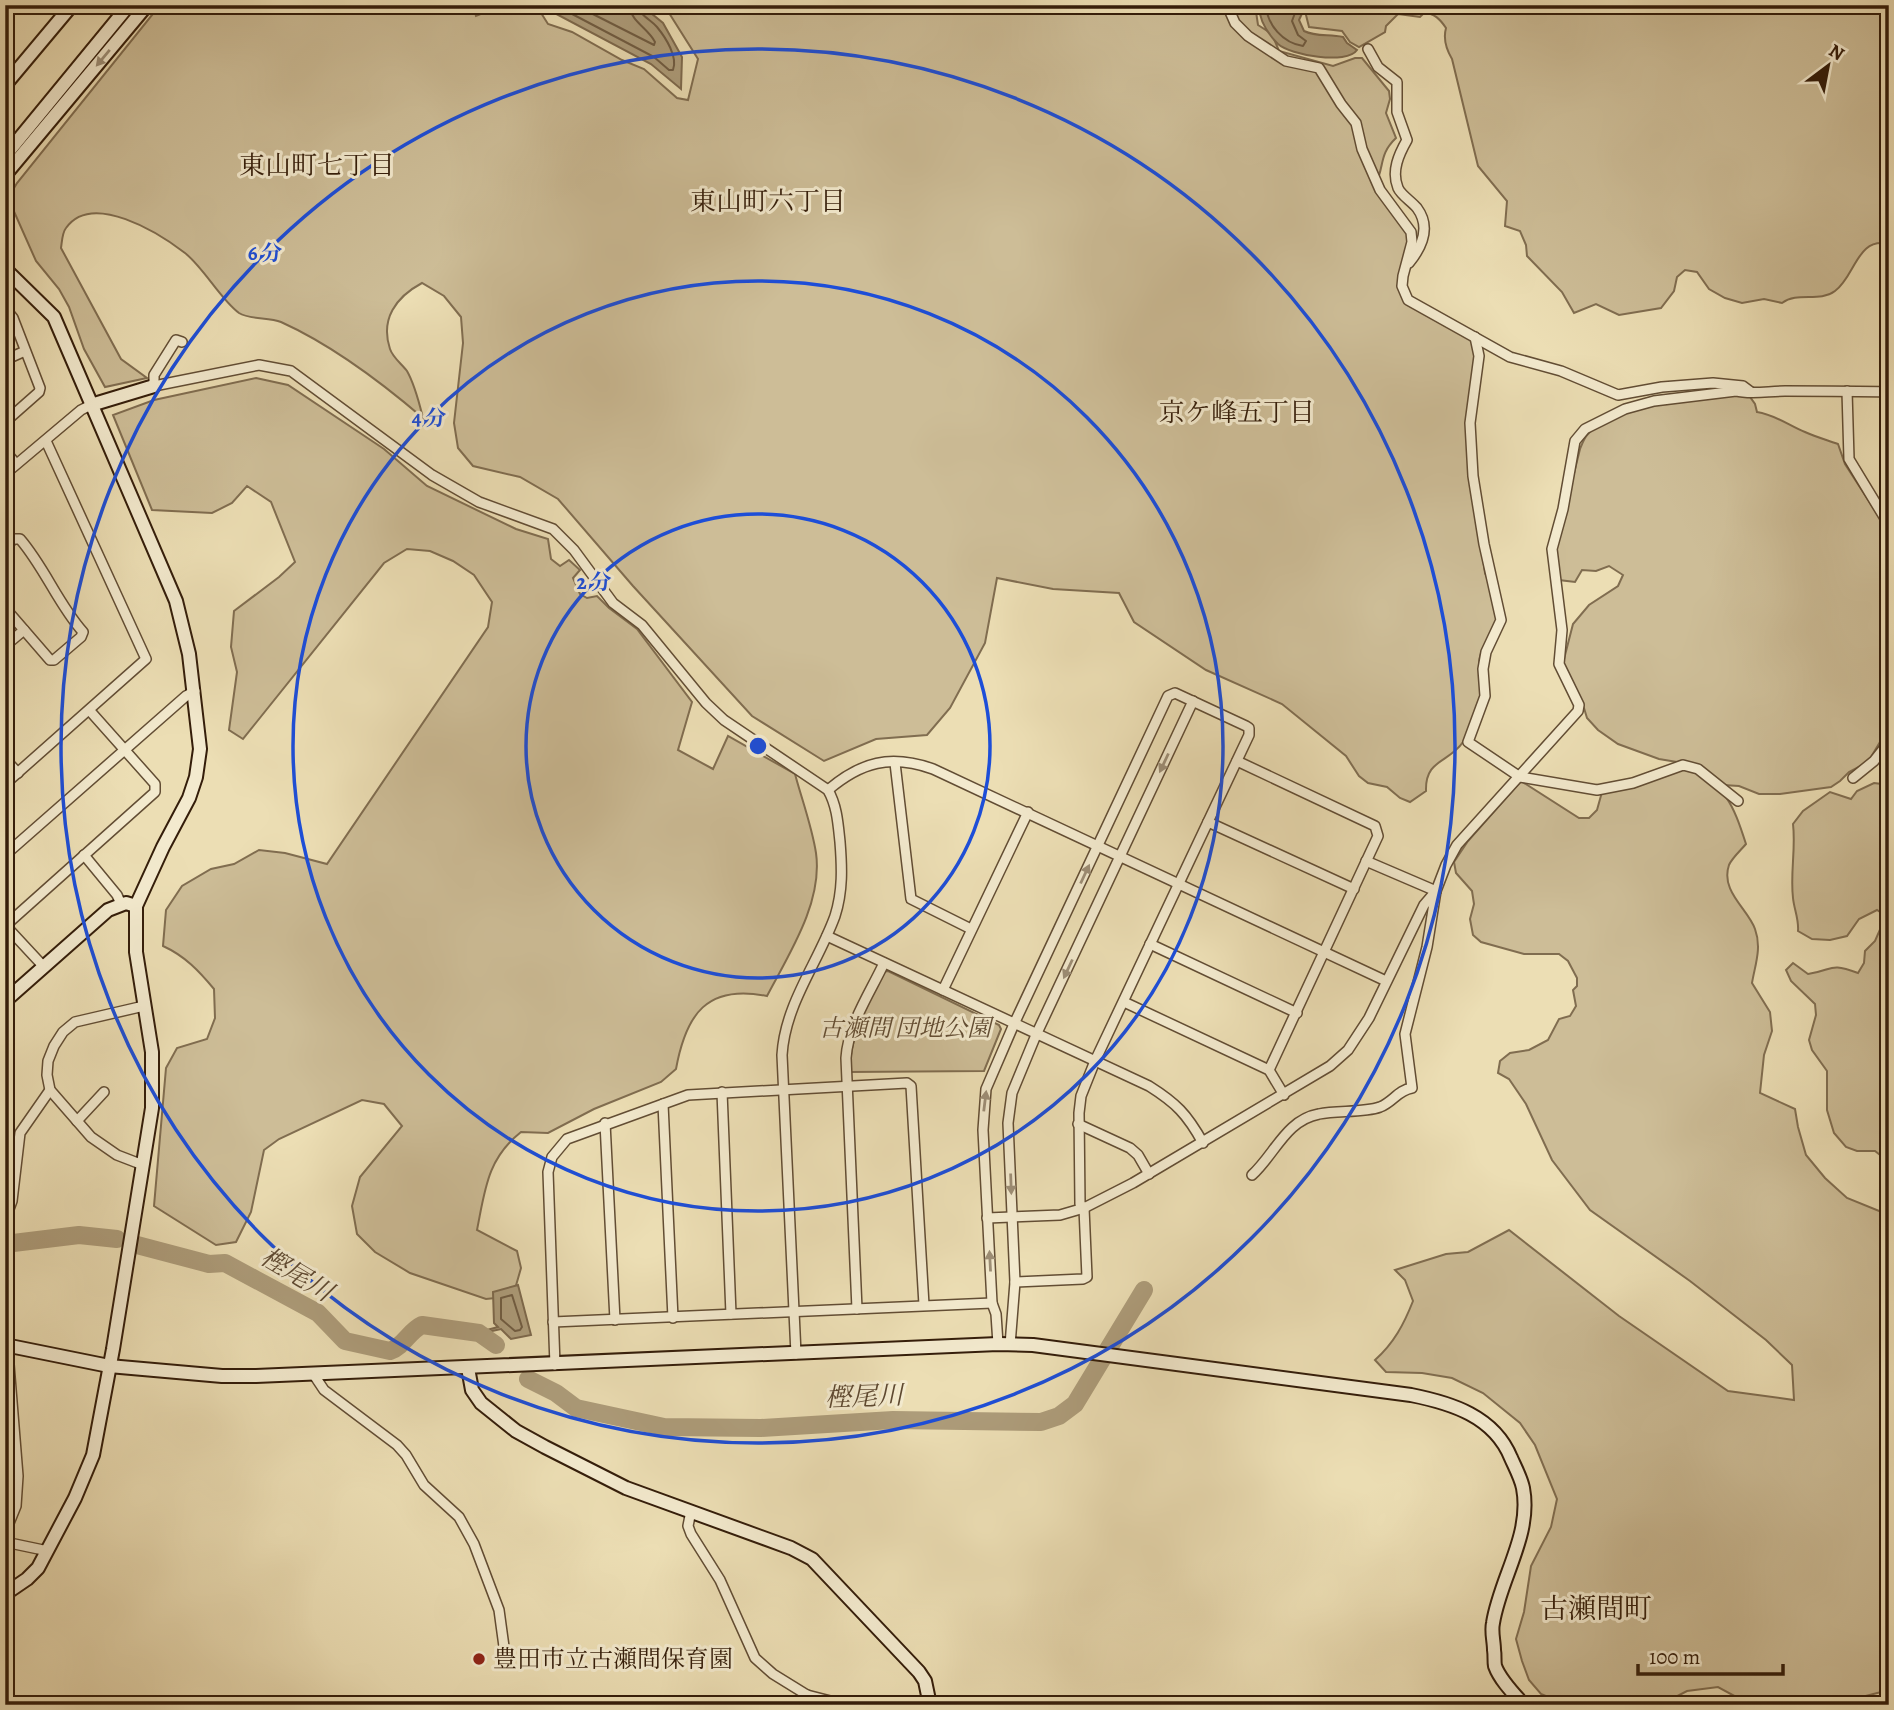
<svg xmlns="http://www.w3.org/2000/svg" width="1894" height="1710" viewBox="0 0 1894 1710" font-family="Alegreya,'Noto Serif JP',serif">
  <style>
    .green { fill: #cdbd97; stroke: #806d50; stroke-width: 2 }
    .water { fill: #ad9c7a; stroke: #7d694d; stroke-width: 2 }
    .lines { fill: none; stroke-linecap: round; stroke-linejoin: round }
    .shore { stroke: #705c42; stroke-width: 2 }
    .river { stroke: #ad9c7a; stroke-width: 18 }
    .street-casing { stroke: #624d34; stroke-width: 12 }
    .secondary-casing { stroke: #341d0a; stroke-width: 16 }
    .street { stroke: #f3eace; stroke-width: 9 }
    .secondary { stroke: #f3eace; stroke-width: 12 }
    .oneway { fill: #9d8e76 }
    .ring { fill: none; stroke: #1d4ed8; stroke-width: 3.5 }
    .poi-dot { fill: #8f2418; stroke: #f3eace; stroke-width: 2.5 }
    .labels { text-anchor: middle; stroke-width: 6; stroke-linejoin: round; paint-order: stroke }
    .park-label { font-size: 24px; font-style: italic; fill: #624d34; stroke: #f3eace }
    .poi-label { font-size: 24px; fill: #341d0a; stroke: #f3eace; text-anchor: start }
    .neighbourhood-label { font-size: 26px; fill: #341d0a; stroke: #f3eace }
    .water-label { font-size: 26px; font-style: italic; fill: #5e4931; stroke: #f3eace }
    .quarter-label { font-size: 28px; fill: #341d0a; stroke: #f3eace }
    .centre { fill: #1d4ed8; stroke: #f3eace; stroke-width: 3.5 }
    .ring-label { font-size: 21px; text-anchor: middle; font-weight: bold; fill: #1d4ed8; stroke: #f3eace; stroke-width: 6; stroke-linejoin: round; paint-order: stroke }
  </style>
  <rect width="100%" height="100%" fill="#ecdeb4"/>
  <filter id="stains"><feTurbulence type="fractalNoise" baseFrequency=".00286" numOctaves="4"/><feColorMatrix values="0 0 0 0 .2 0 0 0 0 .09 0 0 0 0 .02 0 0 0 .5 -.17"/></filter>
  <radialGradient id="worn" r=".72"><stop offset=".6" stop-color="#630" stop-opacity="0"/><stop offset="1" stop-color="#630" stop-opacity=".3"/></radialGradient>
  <g class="green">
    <path d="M160 5H473L476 16 491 10 495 5H536L548 24 572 32 622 60 644 69 677 98 688 100 698 59 664 5H1255L1258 25 1272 34 1279 51 1333 66 1355 58H1362L1389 91 1390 99 1386 113 1396 138C1378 155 1385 167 1375 185L1409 233 1410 240 1400 277 1410 305 1471 338 1477 356 1466 426 1485 573C1491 587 1499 604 1498 620 1497 633 1485 641 1481 653 1476 666 1482 677 1481 691 1480 702 1469 733 1463 742 1449 763 1425 759 1426 791L1410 802 1400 798 1387 787 1368 783 1359 776 1346 756 1282 704 1206 670 1134 622 1119 593 1053 589 997 578 985 643 950 708 927 735 876 739 824 761 752 716 633 586 558 499 520 477 473 466 458 448 454 423 463 343 461 317 444 296 422 283C396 297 380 319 390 349 393 358 402 364 407 371 415 385 419 402 423 418 381 382 332 345 281 322 269 317 250 320 239 313 221 300 204 268 185 253 159 233 92 191 66 228 62 233 62 242 61 248L121 359 147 378 105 387 84 349 69 307 59 289 36 261 8 198 17 183Z"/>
    <path d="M1309 5H1889V244C1857 236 1855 277 1835 291 1819 303 1798 291 1782 303L1764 299 1742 303 1725 298 1709 289 1697 272 1685 270 1677 277 1674 291 1661 308 1619 315 1596 304 1574 313 1562 292 1527 256 1526 245 1520 231 1505 226 1507 201 1478 166 1452 59C1446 49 1443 39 1446 28 1440 19 1434 13 1424 13L1420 17 1398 14 1386 26 1385 32 1359 47 1350 42 1342 31 1309 27 1306 15Z"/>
    <path d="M256 378 288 385 384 449 427 486 516 529 548 539 551 559 560 566 569 560 580 570 573 578 580 594 587 598 597 596 609 608 637 629 692 702 678 750 713 769 728 736 795 774C802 800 812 827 816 853 823 902 789 954 767 996 707 984 686 1014 676 1069L661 1082 594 1109 548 1133 521 1132C487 1159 485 1190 477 1230L517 1251 521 1268 515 1289 505 1297 486 1299 410 1273 375 1252 357 1234 352 1206 360 1177 402 1126 384 1104 362 1100 279 1139 264 1150 251 1212 236 1242 216 1245 154 1206 166 1068 177 1048 207 1039 215 1018 214 989C199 971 185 956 163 946L166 910 182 886 211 869 234 864 259 850 285 853 327 864 488 627 492 602 474 575 453 561 430 551 407 549 384 563 243 739 229 730 237 672 231 647 234 611 279 577 295 562 271 502 247 486 232 503 212 513 152 510 113 415 154 400Z"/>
    <path d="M1734 394 1750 397 1755 404 1757 412C1776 415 1788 425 1805 432 1816 437 1827 440 1838 444L1845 464 1885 526 1882 532 1889 547V722L1883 737 1868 762 1849 772 1840 781 1831 787 1780 794H1759L1739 786 1723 785 1701 766 1659 759 1618 744 1598 730 1587 718 1584 708 1563 663 1573 624 1589 605 1618 586 1623 575 1609 566 1596 571 1582 570 1575 582 1559 580 1555 550 1580 449C1582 444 1584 438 1588 434 1613 404 1697 399 1734 394Z"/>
    <path d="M1686 768C1726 785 1733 804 1746 844 1741 850 1732 858 1729 865 1720 891 1748 909 1755 929 1762 948 1755 965 1752 983L1770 1012 1772 1031 1764 1055 1760 1093 1795 1109 1798 1127 1806 1155 1825 1178 1847 1198 1889 1215V1690L1858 1698 1845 1705H1751L1718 1687 1687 1691 1660 1705H1567L1541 1694 1529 1680 1522 1661 1516 1639 1524 1612 1531 1566 1551 1527 1557 1499 1535 1445 1520 1423 1483 1393 1452 1378 1422 1373 1386 1372 1375 1360C1394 1343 1404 1324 1413 1301L1405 1280 1395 1270 1446 1254 1468 1252 1509 1230 1619 1316 1728 1391 1794 1400 1792 1365 1766 1340 1690 1281 1590 1210 1552 1160 1526 1104 1509 1079 1498 1073 1500 1061 1510 1053 1529 1050 1548 1040 1559 1019 1570 1016 1576 1006 1573 990 1577 986V978L1568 961 1559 954H1524L1481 942 1473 935 1470 919 1474 904 1472 891 1456 873 1454 862 1468 841 1521 781 1579 818H1589L1597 810 1602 792Z"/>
    <path d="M1874 783 1889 785V1162L1875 1151H1857L1846 1147 1834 1133 1827 1110V1071L1812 1050 1809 1040 1816 1015 1815 1004 1791 981 1786 970 1793 963 1808 974C1835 970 1828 962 1858 973L1864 963 1865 951 1875 941 1886 916 1877 910 1859 919 1847 936 1830 940 1812 939 1798 931C1799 919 1794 909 1793 898 1790 873 1796 849 1793 824L1803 811 1830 792 1851 799 1857 791Z"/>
    <path d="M888 971 999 1025 1001 1029 984 1071 850 1072C849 1035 868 1004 883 972Z"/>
  </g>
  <g class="water">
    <polygon points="544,5 641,5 663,23 682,57 681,89 651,64 545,8"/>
    <path d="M1259 5H1306L1299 20 1304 31C1316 37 1329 34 1343 37L1347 43 1357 50C1347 65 1290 55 1278 44 1267 33 1259 20 1259 5Z"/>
    <polygon points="518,1285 531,1335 511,1339 501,1329 483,1333 483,1331 498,1327 494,1323 493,1292"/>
  </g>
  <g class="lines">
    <g class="shore">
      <path d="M555 5 654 57 669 70H673C678 57 666 38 657 27 650 19 640 16 638 5"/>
      <path d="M575 5 654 45 655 42C648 28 631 22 629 5"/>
      <path d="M1266 5C1267 25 1283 43 1303 46L1306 41 1298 35 1292 21 1298 5"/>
      <polygon points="512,1295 522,1327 520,1330 515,1331 501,1319 501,1298"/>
    </g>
    <g class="river">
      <polyline points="5,1244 79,1235 117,1239"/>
      <path d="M137 1245 209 1264 225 1263 318 1313 345 1341 390 1351C404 1346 409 1331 422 1325L479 1333 496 1345"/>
      <polyline points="528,1379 556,1393 576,1408 664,1427 761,1428 893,1420 1041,1422 1059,1416 1075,1404 1144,1290"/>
    </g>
    <g class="street-casing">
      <g id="street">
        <polyline points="1227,5 1235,23 1248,36 1286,61 1319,68 1341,104 1356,123 1362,149 1380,190 1411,232 1412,242 1403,276 1402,286 1408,300 1510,357 1561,371 1618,395 1662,387 1713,383 1743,386 1751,392"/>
        <path d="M1368 49 1378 67 1397 82V112L1407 140C1399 154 1391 171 1398 188 1401 195 1411 201 1417 208 1431 227 1422 247 1409 263"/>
        <polyline points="5,308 13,318 40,388 39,392 5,422"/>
        <polyline points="1475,337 1479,356 1470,423 1473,476 1484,544 1501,620 1486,652 1483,669 1485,696 1468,742 1520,777 1597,790 1633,783 1683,765 1698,769 1738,801"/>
        <path d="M182 342 176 340 154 375V386L259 365 291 371 432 475 479 502 553 529 574 550 613 603 642 625 706 703 724 720 828 790C837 806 838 823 840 842 842 867 843 891 835 916 818 963 785 1004 782 1055L796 1354"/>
        <polyline points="5,360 25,351"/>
        <polyline points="1847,391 1849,459 1889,525"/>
        <polyline points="5,451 16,464"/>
        <polyline points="5,474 81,410 91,405"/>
        <path d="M5 546 14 539H20C45 568 58 604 83 632L81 637 54 660H50L5 608"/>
        <polyline points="5,646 24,630"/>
        <polyline points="5,759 18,773"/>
        <polyline points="1237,761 1375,826 1378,836 1269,1070"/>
        <polyline points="895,763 911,899 971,929"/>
        <polyline points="1853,778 1874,761 1889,742"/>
        <polyline points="5,784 146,659 46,441"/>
        <path d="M828 790C861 762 890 754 933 769L1386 981"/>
        <polyline points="1208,822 1354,889"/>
        <polyline points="5,855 186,696 195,691"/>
        <polyline points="84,855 117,895 121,904"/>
        <polyline points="1366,861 1436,891"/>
        <polyline points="5,925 44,967"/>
        <polyline points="5,926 155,792 155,784 90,711"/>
        <path d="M827 936 1149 1086C1176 1103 1187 1114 1203 1143"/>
        <polyline points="1150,944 1297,1013"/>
        <polyline points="943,990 1028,812"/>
        <polyline points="1124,1002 1269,1070 1284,1095"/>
        <polyline points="722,1092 731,1314"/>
        <polyline points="663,1104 673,1318"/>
        <polyline points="77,1121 104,1092"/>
        <polyline points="605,1123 615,1320"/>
        <polyline points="1078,1124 1130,1148 1138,1155 1149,1174"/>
        <polyline points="143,1165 117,1155 91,1137 50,1090 47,1075 48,1061 54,1046 63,1032 75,1022 144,1006"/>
        <path d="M1252 1175C1275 1154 1286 1120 1319 1114 1337 1110 1363 1113 1380 1107 1393 1102 1398 1090 1412 1088L1405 1034 1427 947 1436 891 1446 865 1457 845 1578 711 1579 705 1559 664 1562 630 1552 549 1563 509 1575 441 1585 429 1625 409 1654 401 1736 391C1751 395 1769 391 1785 391 1819 391 1854 391 1889 392"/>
        <polyline points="987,1218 1060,1215 1084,1208 1133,1183 1330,1066 1348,1050 1369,1018 1424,905 1436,891"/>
        <polyline points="5,1220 12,1201 20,1133 50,1090"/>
        <path d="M857 1309 846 1058C848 1025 870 993 884 963"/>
        <polyline points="5,1315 18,1476 16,1506 5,1533"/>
        <polyline points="553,1322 992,1303"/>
        <polyline points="998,1344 996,1314 992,1303 983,1130 986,1089 1014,1024 1168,696 1175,693 1246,726 1249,728 1249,735 1095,1061 1081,1096 1079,1113 1080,1204 1084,1208 1087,1277 1083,1279 1015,1282"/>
        <polyline points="1010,1345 1015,1282 1008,1123 1012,1093 1036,1035 1193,701"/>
        <polyline points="555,1365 548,1172 552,1157 567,1139 688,1095 907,1083 911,1086 924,1305"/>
        <polyline points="314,1375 324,1390 397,1445 406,1455 424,1485 459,1517 474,1544 499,1610 505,1654"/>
        <polyline points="691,1511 688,1526 691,1534 720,1580 755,1658 773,1674 807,1695 846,1705"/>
        <polyline points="5,1542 48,1551"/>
        <polyline points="793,1705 807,1695"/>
      </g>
    </g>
    <g class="secondary-casing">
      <g id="secondary">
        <polyline points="5,85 72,5"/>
        <polyline points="5,156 129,5"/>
        <polyline points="5,175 147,5"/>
        <polyline points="5,269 54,317 176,601 189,654 200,749 196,777 189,798 163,847 136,906 136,952 152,1052 152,1108 113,1349 93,1455 75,1498 38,1568 27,1579 5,1594"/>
        <polyline points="91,405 154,386"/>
        <polyline points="5,1001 108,910 126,903 136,906"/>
        <path d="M5 1345 109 1366 222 1376H256L998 1344 1033 1345 1411 1395C1451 1403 1494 1416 1511 1458 1515 1467 1521 1478 1523 1488 1532 1535 1500 1578 1493 1623 1491 1632 1494 1641 1494 1650 1495 1655 1494 1661 1495 1666 1500 1680 1514 1694 1524 1705"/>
        <polyline points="468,1368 472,1390 481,1403 516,1431 545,1447 626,1488 791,1548 812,1559 919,1672 925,1681 930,1705"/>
      </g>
    </g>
    <use href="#street" class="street"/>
    <use href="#secondary" class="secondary"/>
  </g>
  <defs><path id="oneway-solid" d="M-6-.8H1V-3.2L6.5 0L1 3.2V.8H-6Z" transform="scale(1.75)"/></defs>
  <g class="oneway">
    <use href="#oneway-solid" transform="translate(103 58) rotate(130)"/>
    <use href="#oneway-solid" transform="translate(1164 763) rotate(115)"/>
    <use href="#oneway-solid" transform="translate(1085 874) rotate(-65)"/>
    <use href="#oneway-solid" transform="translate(1068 969) rotate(115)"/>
    <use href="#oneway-solid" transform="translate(985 1101) rotate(-83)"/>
    <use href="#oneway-solid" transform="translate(1011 1184) rotate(88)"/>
    <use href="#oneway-solid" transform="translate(990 1261) rotate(-93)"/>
  </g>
  <g class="ring">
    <circle cx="758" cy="746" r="232"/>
    <circle cx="758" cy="746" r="465"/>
    <circle cx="758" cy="746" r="697"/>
  </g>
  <circle class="poi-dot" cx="479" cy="1659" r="7"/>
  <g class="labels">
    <g class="park-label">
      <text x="905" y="1036">古瀬間 団地公園</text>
    </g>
    <g class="poi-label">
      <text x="493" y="1667">豊田市立古瀬間保育園</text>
    </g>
    <g class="neighbourhood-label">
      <text x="317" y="174">東山町七丁目</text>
      <text x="768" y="210">東山町六丁目</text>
      <text x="1237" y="421">京ケ峰五丁目</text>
    </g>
    <g class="water-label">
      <text transform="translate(297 1274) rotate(31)" y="9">樫尾川</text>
      <text transform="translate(864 1396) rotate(-2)" y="9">樫尾川</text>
    </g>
    <g class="quarter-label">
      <text x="1596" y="1618">古瀬間町</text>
    </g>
  </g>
  <circle cx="758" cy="746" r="10" class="centre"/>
  <g class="ring-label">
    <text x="265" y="260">6 分</text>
    <text x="429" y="425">4 分</text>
    <text x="594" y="589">2 分</text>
  </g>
  <rect width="1894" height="1710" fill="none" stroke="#ecdeb4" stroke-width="28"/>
  <rect x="7" y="7" width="1880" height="1696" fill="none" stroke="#341d0a" stroke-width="3.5"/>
  <rect x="14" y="14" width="1866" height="1682" fill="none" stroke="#341d0a" stroke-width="2"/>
  <g transform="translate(1828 66) rotate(32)" stroke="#f3eace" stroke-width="5" paint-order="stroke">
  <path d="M0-5L12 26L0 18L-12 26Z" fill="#341d0a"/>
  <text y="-10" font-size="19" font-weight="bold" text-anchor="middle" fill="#341d0a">N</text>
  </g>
  <path d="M1638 1664v10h145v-10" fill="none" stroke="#341d0a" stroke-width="3.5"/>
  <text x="1649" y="1664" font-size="21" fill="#341d0a" stroke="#f3eace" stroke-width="5" paint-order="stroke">100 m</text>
  <rect width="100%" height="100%" filter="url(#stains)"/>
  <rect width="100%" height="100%" fill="url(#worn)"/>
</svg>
